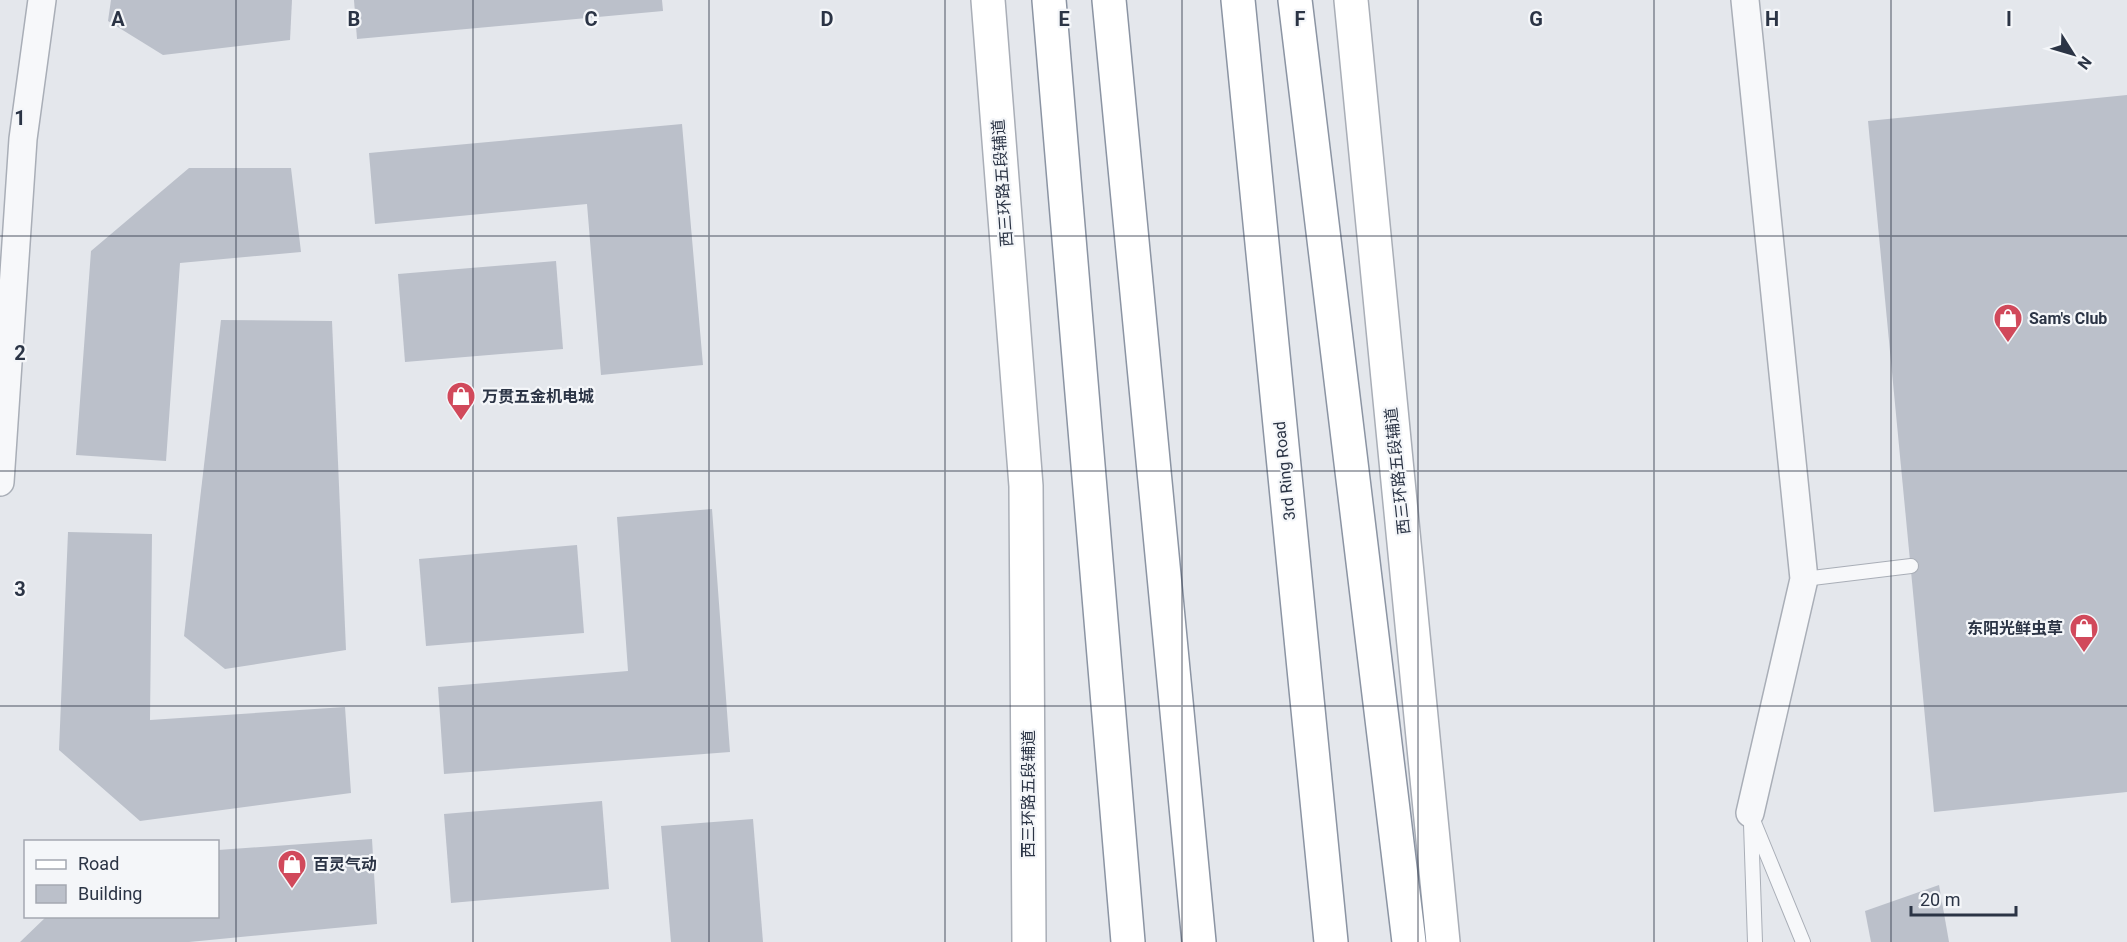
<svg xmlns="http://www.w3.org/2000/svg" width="2127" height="942" viewBox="0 0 2127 942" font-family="Roboto,'Noto Sans SC',sans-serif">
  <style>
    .building { fill: #bbc0ca }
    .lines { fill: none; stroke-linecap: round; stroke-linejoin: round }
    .service-casing { stroke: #a9aeb7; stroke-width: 16 }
    .minor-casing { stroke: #a9aeb7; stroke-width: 30 }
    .secondary-casing { stroke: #a9aeb7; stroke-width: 36 }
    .trunk-casing { stroke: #8b94a3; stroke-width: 36 }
    .service { stroke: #f7f8fa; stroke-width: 14 }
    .minor { stroke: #f7f8fa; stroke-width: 27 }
    .secondary { stroke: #fff; stroke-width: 33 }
    .trunk { stroke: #fff; stroke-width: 33 }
    .grid { fill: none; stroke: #2b3445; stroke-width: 1.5; stroke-opacity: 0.55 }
    .labels { text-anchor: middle; stroke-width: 4.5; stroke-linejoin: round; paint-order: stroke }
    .street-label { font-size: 16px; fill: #2b3445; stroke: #f4f6f9 }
    .poi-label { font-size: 16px; font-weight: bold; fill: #2b3445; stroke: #f4f6f9; text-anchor: start }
    .grid-label { font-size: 20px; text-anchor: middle; font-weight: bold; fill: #2b3445; stroke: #f4f6f9; stroke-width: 4.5; stroke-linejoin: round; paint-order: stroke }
  </style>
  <rect width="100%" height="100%" fill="#e4e7ec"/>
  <g class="building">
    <polygon points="111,0 292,0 290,40 163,55 108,21"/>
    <polygon points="354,0 662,0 663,11 357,39"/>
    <polygon points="2127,95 2127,792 1934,812 1868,121"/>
    <polygon points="682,124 703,365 601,375 587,204 375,224 369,153"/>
    <polygon points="189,168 291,168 301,252 180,263 166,461 76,455 91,251"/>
    <polygon points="556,261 563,349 405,362 398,274"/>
    <polygon points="221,320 332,321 346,650 225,669 184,636"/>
    <polygon points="712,509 730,752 444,774 438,687 628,671 617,517"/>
    <polygon points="68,532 152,534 150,720 345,707 351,793 140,821 59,750"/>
    <polygon points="577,545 584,633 426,646 419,559"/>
    <polygon points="602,801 609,889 451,903 444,814"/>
    <polygon points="753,819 763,942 671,942 661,826"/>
    <polygon points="372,839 377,924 189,942 20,942 47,916 218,916 218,850"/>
    <polygon points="1939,885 1949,942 1871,942 1865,911"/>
  </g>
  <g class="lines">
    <g class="service-casing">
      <g id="service">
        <polyline points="1804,579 1911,566"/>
        <polyline points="1750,813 1803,942"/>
        <polyline points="1751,824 1755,942"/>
      </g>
    </g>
    <g class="minor-casing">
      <g id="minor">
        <polyline points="1745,0 1804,579 1750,813"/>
        <polyline points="0,482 23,139 42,0"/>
      </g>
    </g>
    <g class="secondary-casing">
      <g id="secondary">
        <polyline points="988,0 1026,486 1029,942"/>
        <polyline points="1351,0 1443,942"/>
      </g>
    </g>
    <g class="trunk-casing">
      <g id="trunk">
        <polyline points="1049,0 1128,942"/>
        <polyline points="1109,0 1199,942"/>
        <polyline points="1238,0 1331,942"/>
        <polyline points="1295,0 1409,942"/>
      </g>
    </g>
    <use href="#service" class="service"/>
    <use href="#minor" class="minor"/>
    <use href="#secondary" class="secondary"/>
    <use href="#trunk" class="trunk"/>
  </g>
  <path class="grid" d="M236 0V942M473 0V942M709 0V942M945 0V942M1182 0V942M1418 0V942M1654 0V942M1891 0V942M0 236H2127M0 471H2127M0 706H2127"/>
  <defs>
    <g id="shop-pin" transform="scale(1.5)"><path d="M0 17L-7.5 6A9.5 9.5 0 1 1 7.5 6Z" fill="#d1495b" stroke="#f4f6f9"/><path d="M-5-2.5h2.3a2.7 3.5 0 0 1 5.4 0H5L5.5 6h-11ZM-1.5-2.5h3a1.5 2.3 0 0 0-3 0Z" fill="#fff"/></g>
  </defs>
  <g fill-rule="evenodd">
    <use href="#shop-pin" x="2008" y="318"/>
    <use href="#shop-pin" x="461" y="396"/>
    <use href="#shop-pin" x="2084" y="628"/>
    <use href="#shop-pin" x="292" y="864"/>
  </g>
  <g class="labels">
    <g class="street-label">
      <text transform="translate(1002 183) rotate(-94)" y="6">西三环路五段辅道</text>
      <text transform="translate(1284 471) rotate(-96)" y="6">3rd Ring Road</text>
      <text transform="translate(1397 471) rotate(-96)" y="6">西三环路五段辅道</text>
      <text transform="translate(1028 794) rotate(-90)" y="6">西三环路五段辅道</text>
    </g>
    <g class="poi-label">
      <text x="2029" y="324">Sam's Club</text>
      <text x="482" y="402">万贯五金机电城</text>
      <text x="2063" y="634" text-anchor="end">东阳光鲜虫草</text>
      <text x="313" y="870">百灵气动</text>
    </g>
  </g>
  <g class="grid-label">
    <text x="118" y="26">A</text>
    <text x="354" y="26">B</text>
    <text x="591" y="26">C</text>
    <text x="827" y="26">D</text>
    <text x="1064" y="26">E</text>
    <text x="1300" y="26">F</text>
    <text x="1536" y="26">G</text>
    <text x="1772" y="26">H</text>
    <text x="2009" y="26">I</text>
    <text x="20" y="125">1</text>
    <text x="20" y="360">2</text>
    <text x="20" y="596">3</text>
  </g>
  <rect x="24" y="840" width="195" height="78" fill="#f4f6f9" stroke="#a4a8b1" stroke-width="1.5"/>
  <rect x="36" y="860" width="30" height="9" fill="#ffffff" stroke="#a4a8b1" stroke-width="1.5"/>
  <text x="78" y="870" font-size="18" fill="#2b3445">Road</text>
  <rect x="36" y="885" width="30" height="18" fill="#bbc0ca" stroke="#a4a8b1" stroke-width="1.5"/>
  <text x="78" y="900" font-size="18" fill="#2b3445">Building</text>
  <g transform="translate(2073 54) rotate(127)" stroke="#f4f6f9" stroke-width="4.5" paint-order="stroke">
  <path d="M0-4.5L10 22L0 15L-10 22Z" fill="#2b3445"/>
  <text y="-9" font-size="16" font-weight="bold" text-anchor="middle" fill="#2b3445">N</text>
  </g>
  <path d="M1911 906v9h105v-9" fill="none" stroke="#2b3445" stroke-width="3"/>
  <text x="1920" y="906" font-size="18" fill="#2b3445" stroke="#f4f6f9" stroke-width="4.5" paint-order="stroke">20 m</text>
</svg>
